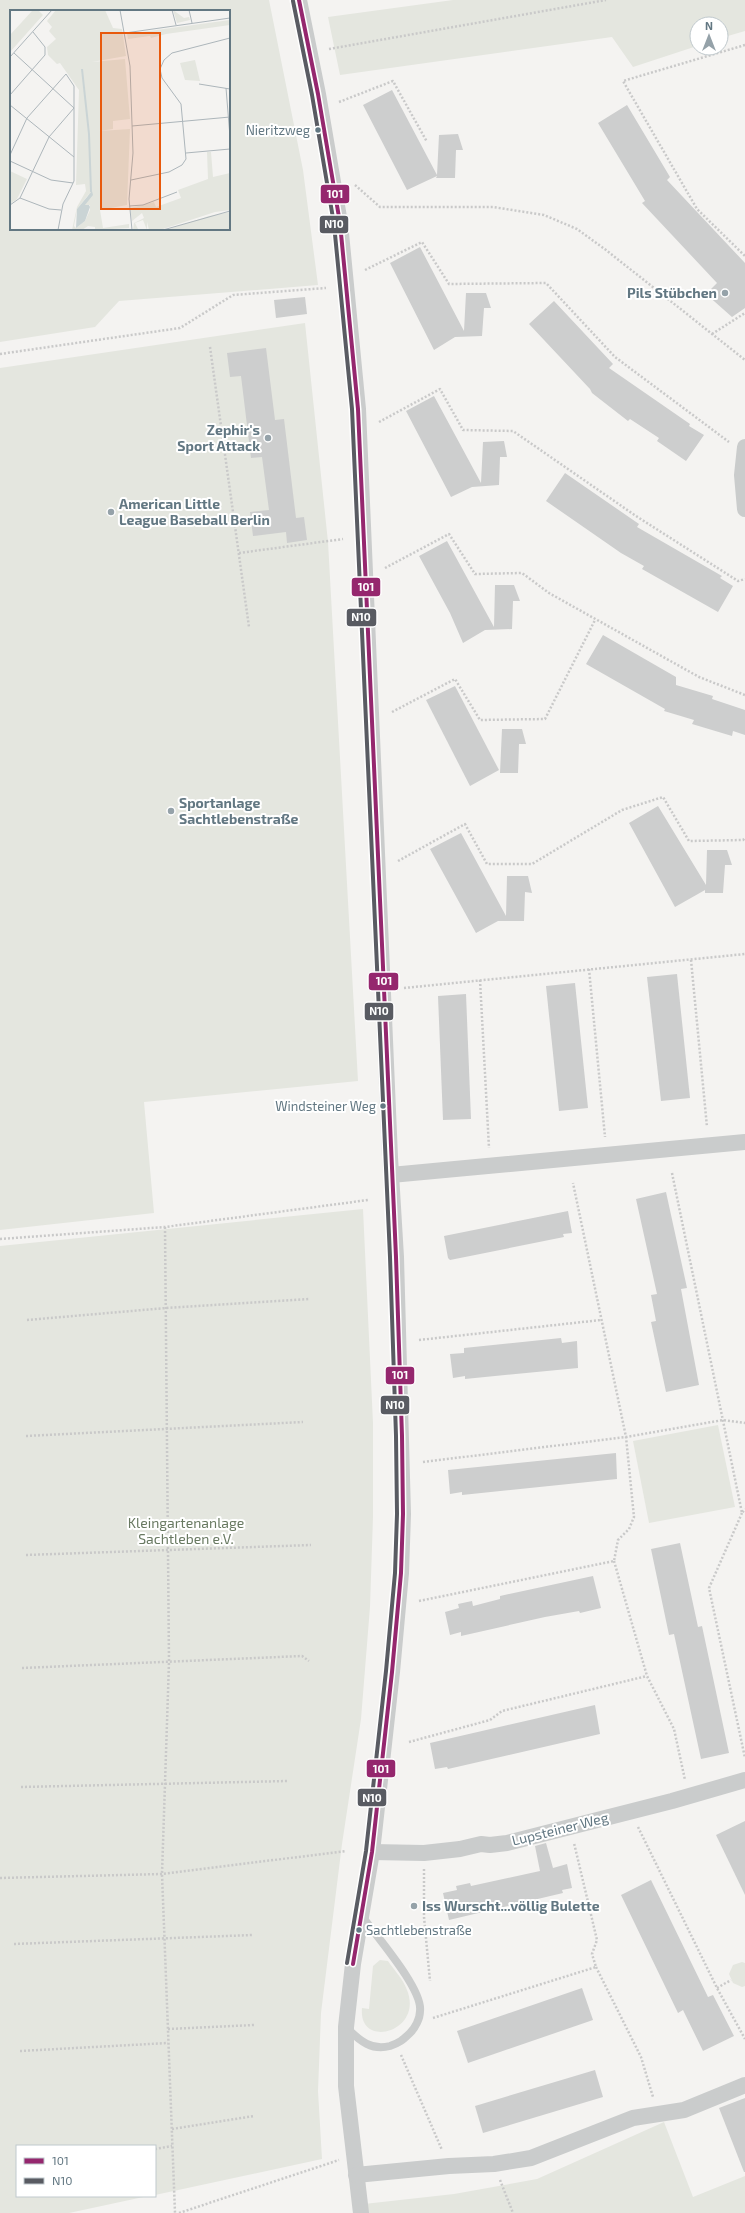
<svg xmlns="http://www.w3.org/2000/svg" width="745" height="2213" viewBox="0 0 745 2213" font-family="'Exo 2',sans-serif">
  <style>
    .green { fill: #e4e6df; fill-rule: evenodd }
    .building { fill: #cdcece }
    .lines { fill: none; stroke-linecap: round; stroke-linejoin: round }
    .path { stroke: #c9c9c9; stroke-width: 2.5; stroke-dasharray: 2 2; stroke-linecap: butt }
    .service { stroke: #cacccc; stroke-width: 8 }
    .minor { stroke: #cacccc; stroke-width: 16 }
    .bus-1-casing { stroke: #fff; stroke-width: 7 }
    .bus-2-casing { stroke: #fff; stroke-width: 7 }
    .bus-1 { stroke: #95276e; stroke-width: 4 }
    .bus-2 { stroke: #595b62; stroke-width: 4 }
    .bus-dot { fill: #627782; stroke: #fff; stroke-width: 1.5 }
    .poi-dot { fill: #95a2a9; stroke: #fff; stroke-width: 1.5 }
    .labels { text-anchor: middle; stroke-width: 4; stroke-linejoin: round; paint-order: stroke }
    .bus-label { font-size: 13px; fill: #627782; stroke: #fff; text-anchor: end }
    .poi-label { font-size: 14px; font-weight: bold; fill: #627782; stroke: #fff; text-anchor: start }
    .park-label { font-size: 14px; fill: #687961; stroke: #fff }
    .street-label { font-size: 14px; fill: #627782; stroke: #fff }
    .inset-river { fill: none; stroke: #cad4d5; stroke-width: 2 }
    .inset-road { fill: none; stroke: #adb6bb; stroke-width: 1 }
    .view { fill: #e8590c; fill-opacity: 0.15; stroke: #e8590c; stroke-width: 2 }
    .inset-edge { fill: none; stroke: #627782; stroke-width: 2 }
    .line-badge { stroke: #fff; stroke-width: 1.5 }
    .badge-label { font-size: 11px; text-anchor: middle; font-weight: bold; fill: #fff }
  </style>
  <rect width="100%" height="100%" fill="#f4f3f1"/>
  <g class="green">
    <path d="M0 0H269L303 170 318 285 119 301 95 327 0 342ZM11 11H229V229H11Z"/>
    <polygon points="453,0 745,0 745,31 721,38 721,24 697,24 697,46 633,67 612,37 340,75 328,17"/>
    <polygon points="305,323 328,542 358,1081 144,1102 154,1213 0,1230 0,368"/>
    <polygon points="363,1209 373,1423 373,1517 370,1607 361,1719 342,1844 321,2013 318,2091 322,2159 155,2195 155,2146 17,2146 17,2196 148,2196 69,2213 0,2213 0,1246"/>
    <polygon points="718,1425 735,1507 649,1523 633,1441"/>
    <path d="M380 1960 388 1961C394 1970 403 1979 407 1990 424 2032 358 2050 362 2008L369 2009 373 1966Z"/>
    <polygon points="742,1962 745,1963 745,1986 742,1987 733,1983 729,1974 733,1965"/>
    <polygon points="664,2122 693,2197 745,2176 745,2213 366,2213 364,2204 454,2194 537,2179"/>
  </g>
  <g class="building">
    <polygon points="392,90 437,175 439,135 458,134 463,150 456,150 455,178 436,178 437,176 407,190 363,105"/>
    <polygon points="627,105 670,177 667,180 745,263 745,308 732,317 706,294 717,283 642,203 645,201 598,123"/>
    <polygon points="420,247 464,331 466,293 486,293 491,308 484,308 482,336 455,337 434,350 390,263"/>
    <polygon points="305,297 307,314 276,318 274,300"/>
    <polygon points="554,301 613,364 609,368 690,424 689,426 704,435 686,461 657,441 659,438 630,419 628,421 592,393 590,389 529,324"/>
    <polygon points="266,348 275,420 284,419 296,518 304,517 307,540 287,543 286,532 253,536 250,512 269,510 262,457 251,458 241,376 230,377 227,353"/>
    <polygon points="434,396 481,483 483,442 504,441 507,457 500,457 499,485 472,487 451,497 406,411"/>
    <polygon points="565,473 639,524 637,527 722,576 720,578 733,586 718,612 642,569 644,566 621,553 546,501"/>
    <polygon points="447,541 494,627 495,585 514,585 520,601 513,601 512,629 485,630 463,643 450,613 419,556"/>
    <polygon points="603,635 676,677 676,685 713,696 712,699 745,710 745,735 733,731 732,736 692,724 694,720 664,711 665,709 586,664"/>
    <polygon points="455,686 499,770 470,786 426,700"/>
    <polygon points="502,729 522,729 526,744 519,744 518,773 500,773"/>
    <polygon points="658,806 706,885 707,850 727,850 732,865 725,865 723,893 705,893 705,890 675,907 629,823"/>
    <polygon points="461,833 506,916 507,876 528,876 532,893 525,892 524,921 498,921 476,933 430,849"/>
    <polygon points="677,974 690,1098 661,1101 647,977"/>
    <polygon points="575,983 588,1108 559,1111 546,986"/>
    <polygon points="466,994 471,1119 443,1120 438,996"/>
    <polygon points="666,1192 687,1288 681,1289 699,1385 666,1392 651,1322 656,1321 651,1295 657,1294 636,1199"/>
    <polygon points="568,1211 572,1233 563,1234 564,1237 450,1260 448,1258 444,1236"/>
    <polygon points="561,1338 562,1343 577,1341 578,1368 465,1379 465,1376 453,1378 450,1354 464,1353 464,1348"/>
    <polygon points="616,1453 617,1479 462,1495 462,1492 450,1494 448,1470"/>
    <polygon points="680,1543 698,1627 702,1626 729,1753 701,1759 674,1634 669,1635 651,1549"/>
    <polygon points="593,1576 601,1608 580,1613 579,1611 545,1617 461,1636 461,1632 450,1635 445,1612 459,1608 458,1604 472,1601 473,1606 500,1599 500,1596"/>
    <polygon points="595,1705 600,1734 448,1769 447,1767 435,1769 430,1743"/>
    <polygon points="745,1821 745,1895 716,1835"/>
    <polygon points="546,1843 553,1868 567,1864 572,1888 562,1890 563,1893 449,1920 443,1893 457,1890 456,1886 470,1883 471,1886 540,1871 535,1846"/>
    <polygon points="651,1880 708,1997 713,1995 734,2036 703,2051 683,2010 678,2013 621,1895"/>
    <polygon points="582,1988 593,2020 468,2063 457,2031"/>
    <polygon points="595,2070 603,2097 483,2133 475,2106"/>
    <polygon points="745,2098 745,2172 744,2172 719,2108"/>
  </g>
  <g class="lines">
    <g class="path">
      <polyline points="745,45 623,81 697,209 745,256"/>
      <polyline points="329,49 606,0"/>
      <polyline points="339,102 393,81 427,142"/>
      <polyline points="355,185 380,207 493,207 544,215 577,229 606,250 745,360"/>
      <polyline points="365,270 422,242 449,284 546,283 615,357 729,442"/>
      <polyline points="712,334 745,313"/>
      <polyline points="210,347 249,627"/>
      <polyline points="0,354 180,328 233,295 326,288"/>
      <polyline points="379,422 440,389 463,430 513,431 636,516 738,581 745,579"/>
      <polyline points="239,553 343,539"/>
      <polyline points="385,568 449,534 475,574 522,573 549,593 699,677 745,695"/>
      <polyline points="392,712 455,679 480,720 545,719 595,620"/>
      <polyline points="398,861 465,824 487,864 532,864 622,810 663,797 689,841 743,840 745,838"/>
      <polyline points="691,960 707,1127"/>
      <polyline points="589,969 605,1137"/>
      <polyline points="480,980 489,1148"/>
      <polyline points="404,988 745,954"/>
      <polyline points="672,1173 742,1513 745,1509"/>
      <polyline points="165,1227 169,1662 162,1874 175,2213"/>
      <polyline points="0,1239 165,1227 368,1200"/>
      <polyline points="27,1320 166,1308 309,1299"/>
      <polyline points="419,1340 601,1320"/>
      <polyline points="26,1436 303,1422"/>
      <polyline points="423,1462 626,1437 723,1420 745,1423"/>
      <polyline points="742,1513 709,1588 745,1758"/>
      <polyline points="26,1555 311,1545"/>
      <polyline points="614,1561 647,1676 674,1729 685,1780"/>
      <polyline points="419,1601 614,1561 618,1540 629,1529 634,1517 626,1437 573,1183"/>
      <polyline points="22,1668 302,1656 309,1661"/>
      <polyline points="409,1742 490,1720 502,1711 647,1676"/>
      <polyline points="21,1787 288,1781"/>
      <polyline points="638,1827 717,1988 745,2039"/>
      <polyline points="424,1869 424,1917 430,1981"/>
      <polyline points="0,1878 162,1874 346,1851"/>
      <polyline points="14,1944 253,1935"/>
      <polyline points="596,1967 641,2057 653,2097"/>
      <polyline points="717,1988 731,1980"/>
      <polyline points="433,2018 596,1967 592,1954 597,1940 574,1843"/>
      <polyline points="168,2029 254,2025"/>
      <polyline points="20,2051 168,2043"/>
      <polyline points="401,2055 442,2150"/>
      <polyline points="172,2129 254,2116"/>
      <polyline points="155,2149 172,2146"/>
      <polyline points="500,2180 513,2213"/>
      <polyline points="179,2213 339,2160"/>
    </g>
    <path class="service" d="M348 2029C360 2041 372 2051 390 2046 399 2043 403 2040 410 2033 415 2028 420 2019 420 2011 423 1989 376 1936 362 1916"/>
    <g class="minor">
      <polyline points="299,0 318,94 340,223 358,409 390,1157 396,1257 403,1514 401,1573 392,1672 372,1852 353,1964 346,2027 346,2086 361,2213"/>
      <polyline points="745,447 742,475 745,509"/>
      <polyline points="391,1175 745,1142"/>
      <polyline points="372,1852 424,1853 460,1849 481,1844 490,1845 507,1843 672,1801 745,1780"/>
      <polyline points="356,2175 449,2166 494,2164 531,2158 633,2118 684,2110 745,2085"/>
    </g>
    <g class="bus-1-casing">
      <polyline id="bus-1" points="299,0 318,94 340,223 358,409 396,1257 402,1436 403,1514 401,1573 392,1672 372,1852 353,1964"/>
    </g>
    <g class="bus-2-casing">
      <polyline id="bus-2" points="293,1 312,95 334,224 352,409 390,1257 396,1436 397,1514 395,1573 386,1671 366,1851 347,1963"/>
    </g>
    <use href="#bus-1" class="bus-1"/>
    <use href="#bus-2" class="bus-2"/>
  </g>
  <g class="bus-dot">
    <circle cx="318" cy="130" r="3.5"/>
    <circle cx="383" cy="1106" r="3.5"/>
    <circle cx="359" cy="1930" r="3.5"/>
  </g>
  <g class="poi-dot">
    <circle cx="725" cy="293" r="4"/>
    <circle cx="268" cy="438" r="4"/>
    <circle cx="111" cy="512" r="4"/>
    <circle cx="171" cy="811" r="4"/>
    <circle cx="414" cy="1906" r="4"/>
  </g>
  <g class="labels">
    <g class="bus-label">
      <text x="310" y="135">Nieritzweg</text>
      <text x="376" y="1111">Windsteiner Weg</text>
      <text x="366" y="1935" text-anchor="start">Sachtlebenstraße</text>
    </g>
    <g class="poi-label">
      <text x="717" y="298" text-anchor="end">Pils Stübchen</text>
      <text x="260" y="435" text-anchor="end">Zephir's<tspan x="260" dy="16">Sport Attack</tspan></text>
      <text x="119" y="509">American Little<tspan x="119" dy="16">League Baseball Berlin</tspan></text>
      <text x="179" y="808">Sportanlage<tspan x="179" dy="16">Sachtlebenstraße</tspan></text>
      <text x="422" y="1911">Iss Wurscht...völlig Bulette</text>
    </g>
    <g class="park-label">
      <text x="186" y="1528">Kleingartenanlage<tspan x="186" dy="16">Sachtleben e.V.</tspan></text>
    </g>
    <g class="street-label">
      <text transform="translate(560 1829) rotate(-14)" y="5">Lupsteiner Weg</text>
    </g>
  </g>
  <g transform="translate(10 10)">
    <rect width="220" height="220" fill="#f4f3f1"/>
    <path d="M28 0 33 5 0 42V25L22 1ZM46 0H95L103 18 112 19 116 46 82 52 115 49 120 109 103 111V119L89 121 120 119 117 195 90 200 93 218 119 214V218L85 220V217L78 216 72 220H62L67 197 76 181 75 174 66 175 69 80 50 53 47 54 38 45 37 37 46 29 39 21 42 17 37 11ZM79 184 75 195H80V200L75 211 66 218 64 216 67 199ZM163 0 174 8 179 7 180 10 167 13ZM220 10V15L156 24 141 28 140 26 118 29 117 24ZM185 50 190 71 175 70 170 53ZM197 142H201L203 167 220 163V200L205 202 150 220H139L137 212V220L133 210 125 213 128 219 123 220 124 213 134 208 132 203 122 211 120 198 144 192 146 197 171 188 168 180 198 169ZM0 161 17 169 7 189 0 194ZM220 202V220H156L199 206Z" fill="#e4e6df" fill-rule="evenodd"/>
    <path d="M82 181 83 185 75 195H79L80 197 75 211 66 218 67 199Z" fill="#cad4d5"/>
    <path class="inset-river" d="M72 59 79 124 81 182"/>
    <path class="inset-road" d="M110 0 120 56 123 143 119 189 122 220M162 0 166 15M179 0 182 13M115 23 220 8M0 47 42 0M189 74 220 79M216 78 220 127M0 85 35 45V37L23 22M0 95 64 147M122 116 220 107M176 143 220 139M0 145 17 108 56 64 64 76V171L53 194 48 220M0 151 41 170 63 173M121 170 159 162 172 155 176 149 171 94 152 68 150 59 154 50 162 43 220 28M10 188 39 199 51 200M0 195 10 188 39 127 64 98 4 43M119 196 133 195 167 182M153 220 220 201"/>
    <path class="view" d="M91 23H150V199H91Z"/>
    <rect width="220" height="220" class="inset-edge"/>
  </g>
  <g class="line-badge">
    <rect x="320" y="184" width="30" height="20" rx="4" fill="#95276e"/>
    <rect x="319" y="215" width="30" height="19" rx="4" fill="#595b62"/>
    <rect x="351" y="577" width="30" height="20" rx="4" fill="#95276e"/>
    <rect x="346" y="608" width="31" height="19" rx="4" fill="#595b62"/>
    <rect x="368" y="972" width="31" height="19" rx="4" fill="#95276e"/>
    <rect x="364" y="1002" width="30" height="19" rx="4" fill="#595b62"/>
    <rect x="385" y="1366" width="30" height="19" rx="4" fill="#95276e"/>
    <rect x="380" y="1395" width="30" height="20" rx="4" fill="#595b62"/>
    <rect x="366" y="1759" width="30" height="19" rx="4" fill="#95276e"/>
    <rect x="357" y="1788" width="30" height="19" rx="4" fill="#595b62"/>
  </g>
  <g class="badge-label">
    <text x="335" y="198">101</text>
    <text x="334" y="228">N10</text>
    <text x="366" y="591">101</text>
    <text x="361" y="621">N10</text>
    <text x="384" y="985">101</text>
    <text x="379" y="1015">N10</text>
    <text x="400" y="1379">101</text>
    <text x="395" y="1409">N10</text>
    <text x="381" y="1773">101</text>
    <text x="372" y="1802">N10</text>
  </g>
  <rect x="16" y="2145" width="140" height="52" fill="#ffffff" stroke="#c0c9cd"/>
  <rect x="24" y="2158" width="20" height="6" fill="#95276e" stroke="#c0c9cd"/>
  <text x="52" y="2165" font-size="12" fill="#627782">101</text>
  <rect x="24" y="2178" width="20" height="6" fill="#595b62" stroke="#c0c9cd"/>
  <text x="52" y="2185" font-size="12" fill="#627782">N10</text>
  <g transform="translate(709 36)"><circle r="19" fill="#ffffff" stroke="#c0c9cd"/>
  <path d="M0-3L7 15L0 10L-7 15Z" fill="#95a2a9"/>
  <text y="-6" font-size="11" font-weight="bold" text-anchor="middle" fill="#627782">N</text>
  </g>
</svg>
